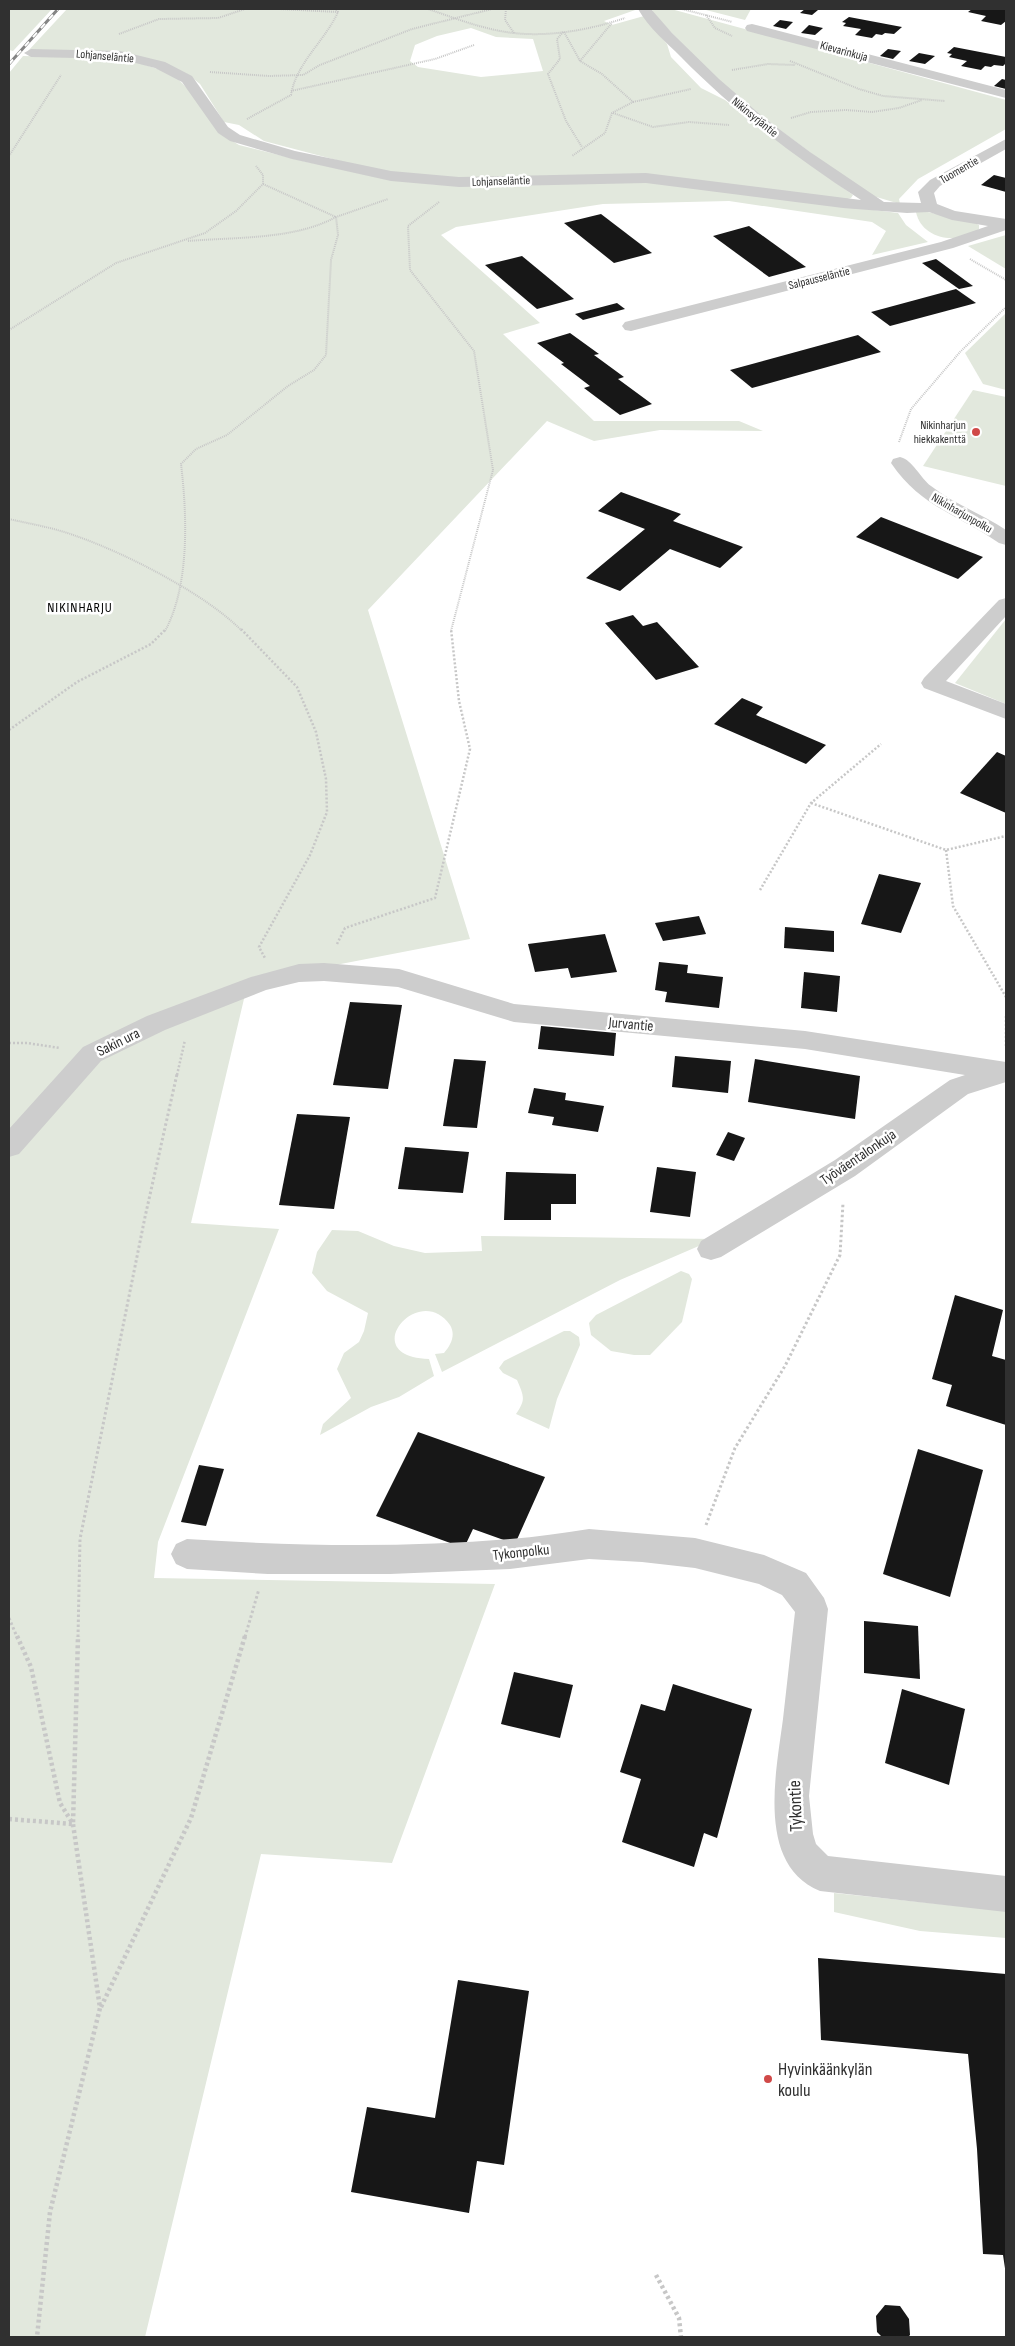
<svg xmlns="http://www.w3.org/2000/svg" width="1015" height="2346" viewBox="0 0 1015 2346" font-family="'Sofia Sans Condensed',sans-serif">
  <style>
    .green { fill: #e2e8dd; fill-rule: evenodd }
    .building { fill: #171717 }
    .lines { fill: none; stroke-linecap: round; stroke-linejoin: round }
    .path-far3 { stroke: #c7c7c7; stroke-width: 2; stroke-dasharray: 1 1; stroke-linecap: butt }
    .path-far2 { stroke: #c7c7c7; stroke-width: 2.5; stroke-dasharray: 2 2; stroke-linecap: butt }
    .path-far1 { stroke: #c7c7c7; stroke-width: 3; stroke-dasharray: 2.5 2.5; stroke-linecap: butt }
    .path { stroke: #c7c7c7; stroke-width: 4.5; stroke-dasharray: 3 3; stroke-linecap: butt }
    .minor { fill: #cdcdcd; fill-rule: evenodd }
    .rail-casing { stroke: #858585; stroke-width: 3 }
    .rail { stroke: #fff; stroke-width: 2; stroke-dasharray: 6; stroke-linecap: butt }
    .poi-dot { fill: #d04948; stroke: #fff; stroke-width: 2 }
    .labels { text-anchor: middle; stroke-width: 5; stroke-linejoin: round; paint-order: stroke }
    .far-street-label { font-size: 12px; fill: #303030; stroke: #fff }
    .far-poi-label { font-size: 12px; fill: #303030; stroke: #fff; text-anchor: end }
    .far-neighbourhood-label { font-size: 14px; letter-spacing: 1px; fill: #000; stroke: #fff }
    .street-label { font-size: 15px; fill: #303030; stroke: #fff }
    .near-street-label { font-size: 18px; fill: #303030; stroke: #fff }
    .near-poi-label { font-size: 18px; fill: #303030; stroke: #fff; text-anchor: start }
  </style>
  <rect width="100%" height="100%" fill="#fff"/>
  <g class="green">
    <polygon points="9,9 52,9 13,51 9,50"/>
    <path d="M67 9H638L604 21 612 25 644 16 667 44 671 57 701 88 725 100 766 132 853 195 851 198 844 200 685 179H456L378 171 264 141 239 125 224 122 200 84 190 76 156 61 28 51ZM471 28 496 37 533 39 543 71 481 77 418 67 410 61 415 45 437 36Z"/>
    <polygon points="652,9 671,9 1006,100 1006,129 918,179 899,199 900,204 873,196 827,165 732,94 653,14"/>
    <polygon points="702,9 751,9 745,20"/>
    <polygon points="23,56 115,58 136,62 164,71 178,79 192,93 218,132 239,145 307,162 428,184 500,187 573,182 654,183 898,213 906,225 928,242 872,255 886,231 872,222 729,201 603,204 456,227 441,235 540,323 503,334 594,421 739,421 763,431 660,430 594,441 547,421 368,610 470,939 248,982 191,1223 279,1229 158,1542 154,1578 495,1584 392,1863 261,1854 145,2337 9,2337 9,73"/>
    <path d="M916 212H928L975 223 979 225V229C958 245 922 240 916 212Z"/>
    <polygon points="1006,235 1006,269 968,246"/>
    <polygon points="1006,313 1006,390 983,384 965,353"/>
    <polygon points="973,390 1006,397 1006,486 923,466"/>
    <polygon points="1006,619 1006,704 955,683"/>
    <path d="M332 1230 358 1231 394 1246 425 1253 482 1251 481 1236 715 1239 620 1280 442 1372 435 1354 444 1353C451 1345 456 1335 450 1325 419 1280 355 1357 429 1359L434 1376 399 1397 371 1407 320 1435 323 1424 351 1398 337 1369 344 1353 359 1342 364 1331 368 1313 327 1291 312 1273 317 1252Z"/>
    <polygon points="681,1271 689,1274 692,1279 682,1322 650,1355 634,1355 611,1351 591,1335 589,1323 596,1315"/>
    <path d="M564 1331H570L579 1337 580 1345 557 1399 549 1429 516 1414C526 1399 524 1397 517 1380L503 1373 499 1368 504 1361Z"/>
    <polygon points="834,1893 1006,1911 1006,1938 920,1931 834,1912"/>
  </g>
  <g class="building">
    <polygon points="805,9 812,9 818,10 812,15 800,13"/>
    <polygon points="972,9 1006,9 1006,21 1001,25 981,21 986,16 968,12"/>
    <polygon points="849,17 902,27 894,34 885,33 882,35 876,34 872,38 855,35 861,29 843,26 846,23 842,22"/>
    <polygon points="780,20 793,22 786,29 773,26"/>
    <polygon points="809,25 823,28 815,35 801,33"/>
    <polygon points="954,47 1006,57 1006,63 1003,66 994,65 991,67 985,66 981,70 961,66 967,61 949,57 952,54 947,53"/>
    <polygon points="888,49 901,51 893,59 880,56"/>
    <polygon points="919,53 935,56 925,64 909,61"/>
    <polygon points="1002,79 1006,80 1006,89 994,86"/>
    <polygon points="994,175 1006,178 1006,192 981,185"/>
    <polygon points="601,214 652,253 614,263 564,223"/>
    <polygon points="749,226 806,267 769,277 713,236"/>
    <polygon points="522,256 574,299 537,309 485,265"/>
    <polygon points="936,259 973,286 959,289 922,263"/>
    <polygon points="956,289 976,303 890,326 871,312"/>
    <polygon points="617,303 625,309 583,320 575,314"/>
    <polygon points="570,333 599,354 594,355 624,377 618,379 652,404 620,415 584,388 590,386 561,364 564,363 537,343"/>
    <polygon points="858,335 881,352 752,388 730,370"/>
    <polygon points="621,492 681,514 673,521 743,547 720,568 670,549 620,591 586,578 645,529 598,511"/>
    <polygon points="881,517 983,557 958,579 856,537"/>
    <polygon points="633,615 643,626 657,622 699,667 656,680 605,623"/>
    <polygon points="742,698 763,707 756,715 826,745 806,764 714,724"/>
    <polygon points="997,752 1006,756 1006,813 960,793"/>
    <polygon points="879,874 921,883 901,933 861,924"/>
    <polygon points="699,916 706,934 663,941 655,923"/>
    <polygon points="785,927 834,931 834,952 784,948"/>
    <polygon points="605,934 617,972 571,978 568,968 535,972 528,944"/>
    <polygon points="659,962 688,965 687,973 723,977 719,1008 665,1002 667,992 655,990"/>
    <polygon points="804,972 840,976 837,1012 801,1008"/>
    <polygon points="350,1002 402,1005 388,1089 333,1085"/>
    <polygon points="541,1026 616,1033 614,1056 538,1049"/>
    <polygon points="675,1056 731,1061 728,1093 672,1087"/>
    <polygon points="454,1059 486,1061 477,1128 443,1126"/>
    <polygon points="755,1059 860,1076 855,1119 748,1102"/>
    <polygon points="534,1088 566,1093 565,1100 604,1106 598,1132 552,1125 554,1117 528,1113"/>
    <polygon points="297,1114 350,1117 334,1209 279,1205"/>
    <polygon points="728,1132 745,1138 734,1161 716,1155"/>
    <polygon points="405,1147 469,1152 463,1193 398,1189"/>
    <polygon points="657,1167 696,1172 690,1217 650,1212"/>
    <polygon points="506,1172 576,1174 576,1204 551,1204 551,1220 504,1220"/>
    <polygon points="955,1295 1003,1310 992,1356 1006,1360 1006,1425 946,1406 952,1385 932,1379"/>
    <polygon points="418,1432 545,1477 515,1544 473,1529 464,1548 376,1516"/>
    <polygon points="918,1449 983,1470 950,1597 883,1574"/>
    <polygon points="199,1465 224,1469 206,1526 181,1522"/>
    <polygon points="864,1621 918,1626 920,1679 864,1673"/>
    <polygon points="514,1672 573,1685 560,1738 501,1724"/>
    <polygon points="673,1684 752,1709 717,1838 704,1833 694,1867 622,1842 641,1779 620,1772 641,1704 665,1711"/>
    <polygon points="902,1689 965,1709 949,1785 885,1763"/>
    <polygon points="818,1958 1006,1974 1006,2275 1003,2255 983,2254 977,2149 968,2054 821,2040"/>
    <polygon points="458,1980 529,1991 504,2165 477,2161 469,2213 351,2192 367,2107 435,2118"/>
    <polygon points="885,2305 900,2306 909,2319 910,2335 908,2337 882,2337 877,2332 876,2316"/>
  </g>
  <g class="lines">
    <g class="path-far3">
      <polyline points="279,9 338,12"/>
      <path d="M428 9C449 16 469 24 491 29 535 40 583 32 625 18"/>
      <polyline points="506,9 505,20 514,33"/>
      <polyline points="682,9 732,22"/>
      <polyline points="706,15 715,28 732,36"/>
      <polyline points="563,32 557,39 560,59 548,74 566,121 582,147"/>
      <polyline points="564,32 580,61 602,74 633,102 612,113 605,133 572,156"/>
      <polyline points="119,34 159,19 218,18 245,9"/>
      <polyline points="580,61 612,23"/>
      <polyline points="790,61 859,89 883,96 945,101"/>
      <polyline points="732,70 768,64 795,65"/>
      <polyline points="210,72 269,76 303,75 320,65 412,29 492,9"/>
      <polyline points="291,91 435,59 474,45"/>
      <polyline points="633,102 691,89"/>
      <polyline points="613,113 653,127 689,122 729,125"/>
      <polyline points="791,118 811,112 846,110 872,112 899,108 922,100"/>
      <path d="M247 119 291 95C296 63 325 41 338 12L335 9"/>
      <polyline points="9,156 61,75"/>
      <polyline points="263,184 336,217"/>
      <polyline points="439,202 408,226 410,270 474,351 493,470 451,631"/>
      <path d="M188 241C235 237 294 240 336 217"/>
      <polyline points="970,259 1006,280"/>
      <polyline points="9,330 116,263 205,233 236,211 263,184 263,175 256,166"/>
      <polyline points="899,442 911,409 960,352 1006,307"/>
      <path d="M9 519C31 524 55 528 76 536 125 553 206 594 242 631"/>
      <path d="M165 631C190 585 187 514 181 464L196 449 227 435 288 386 314 370 326 355 331 260 338 235 336 217 388 199"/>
    </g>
    <g class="path-far2">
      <polyline points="241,629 297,687 316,732 326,779 327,812 310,855 259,947 265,958"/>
      <polyline points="9,730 77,682 151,644 166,629"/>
      <polyline points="811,803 946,850 1006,836"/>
      <polyline points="946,850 953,906 1006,997"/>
      <polyline points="760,890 811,803 881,744"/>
      <polyline points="337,944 345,928 435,898 470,749 459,701 451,629"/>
      <polyline points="1006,1016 1006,1046"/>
      <polyline points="9,1043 27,1043 60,1048"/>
      <polyline points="177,1075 185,1040"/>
    </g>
    <g class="path-far1">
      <polyline points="706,1525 735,1448 785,1366 840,1255 843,1203"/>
      <polyline points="9,1618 17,1637"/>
      <polyline points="78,1637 80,1539 145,1217 177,1074"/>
      <polyline points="245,1637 259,1589"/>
    </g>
    <g class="path">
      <polyline points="17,1636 31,1667 60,1803 73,1824 100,2008 50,2212 37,2337"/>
      <polyline points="9,1819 73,1824 78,1636"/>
      <polyline points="101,2007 191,1818 245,1636"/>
      <polyline points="656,2275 679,2318 681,2337"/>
    </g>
    <g class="minor">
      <path d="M638 9H651L672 33 719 79 763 117 810 152 884 202 921 203 918 192 930 180 1006 139V149L940 186 934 193 937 204 955 211 1006 219V230L953 248 631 331 625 330 622 326 625 322 941 242 988 226 952 220 929 212 907 213 843 208 646 183 459 187 391 181 292 159 230 141 218 133 182 82 155 68 120 59 31 57 24 53 31 49 120 51 165 62 192 76 228 127 240 135 295 151 391 171 459 177 646 173 861 200C796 158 735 112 681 57 666 42 648 27 638 9Z"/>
      <polygon points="752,24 1006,90 1006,98 747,31 745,28 747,25"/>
      <path d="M900 457C913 460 920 478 931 486 954 504 982 514 1006 530V545L999 543C957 514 921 507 891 463L893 459Z"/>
      <polygon points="1006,598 1006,616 946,681 1006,704 1006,719 924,688 921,683 924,678 999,600"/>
      <polygon points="324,963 399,969 514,1004 805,1031 1006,1062 1006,1082 968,1094 855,1176 721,1257 711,1260 701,1257 697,1249 701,1241 835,1160 950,1080 965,1075 805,1049 514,1022 398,987 324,981 299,982 266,990 165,1030 101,1061 19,1154 9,1157 9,1129 83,1047 147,1016 251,977 299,964"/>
      <path d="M589 1529 695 1538 764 1555 806 1573 824 1598 828 1609 809 1796 813 1834 816 1844 828 1856 1006 1876V1912L820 1891C756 1865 776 1773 783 1719 787 1683 791 1648 795 1612L782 1595 759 1584 695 1568 642 1562 589 1559 510 1569 390 1574H268L187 1569 176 1564 171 1554 176 1544 187 1539C294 1546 403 1548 510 1539 536 1537 563 1533 589 1529Z"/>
    </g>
    <g class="rail-casing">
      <polyline id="rail" points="9,64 58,9"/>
    </g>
    <use href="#rail" class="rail"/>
  </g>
  <g class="poi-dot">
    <circle cx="976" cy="432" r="5"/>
    <circle cx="768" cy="2079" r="5"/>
  </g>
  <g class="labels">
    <g class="far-street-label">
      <text transform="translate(844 51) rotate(15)" y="4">Kievarinkuja</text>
      <text transform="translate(105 56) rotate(5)" y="4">Lohjanseläntie</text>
      <text transform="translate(755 117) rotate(39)" y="4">Nikinsyrjäntie</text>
      <text transform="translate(959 170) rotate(-30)" y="4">Tuomentie</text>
      <text transform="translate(501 181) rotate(-2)" y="4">Lohjanseläntie</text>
      <text transform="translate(819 278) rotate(-14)" y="4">Salpausseläntie</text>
      <text transform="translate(962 513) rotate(30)" y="4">Nikinharjunpolku</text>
    </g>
    <g class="far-poi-label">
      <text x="966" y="429">Nikinharjun<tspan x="966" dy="14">hiekkakenttä</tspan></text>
    </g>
    <g class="far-neighbourhood-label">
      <text x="80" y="612">NIKINHARJU</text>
    </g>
    <g class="street-label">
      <text transform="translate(631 1024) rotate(5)" y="5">Jurvantie</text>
      <text transform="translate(118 1042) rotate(-26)" y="5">Sakin ura</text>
      <text transform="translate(858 1157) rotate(-34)" y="5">Työväentalonkuja</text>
      <text transform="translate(521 1552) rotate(-6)" y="5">Tykonpolku</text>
    </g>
    <g class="near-street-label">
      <text transform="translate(795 1806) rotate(-92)" y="6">Tykontie</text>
    </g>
    <g class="near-poi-label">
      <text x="778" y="2075">Hyvinkäänkylän<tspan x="778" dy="21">koulu</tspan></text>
    </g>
  </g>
  <rect width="1015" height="2346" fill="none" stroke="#303030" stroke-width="20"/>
</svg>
